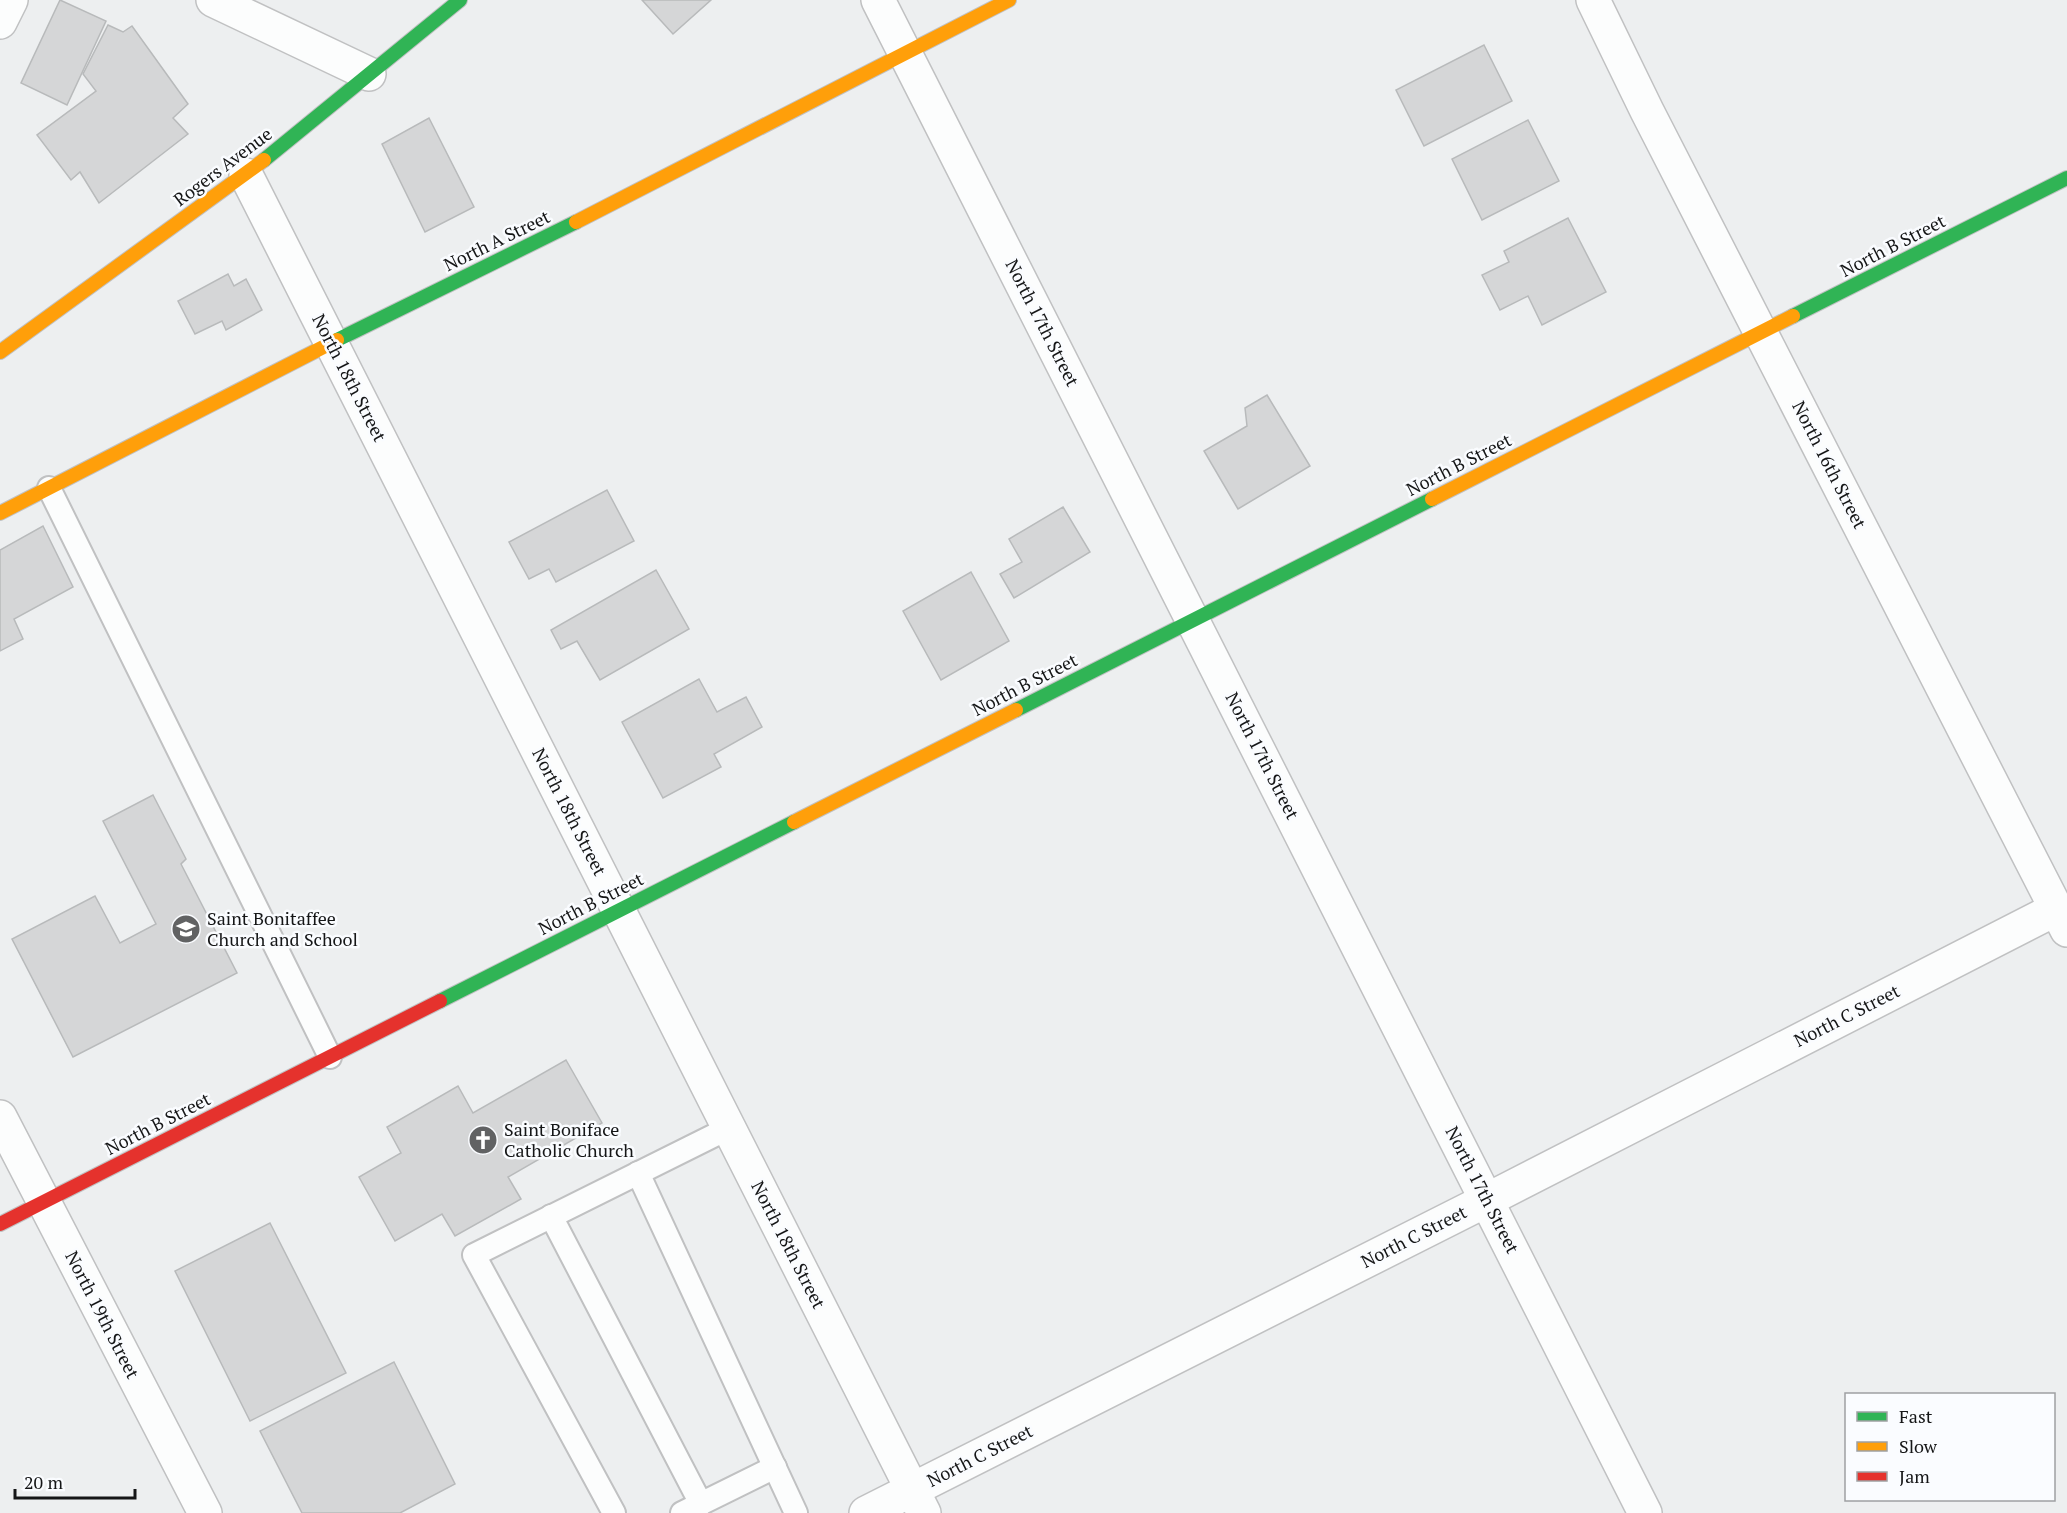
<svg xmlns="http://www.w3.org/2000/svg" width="2067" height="1513" viewBox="0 0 2067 1513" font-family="'PT Serif',serif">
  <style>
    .building { fill: #d5d6d7; stroke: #b8babb; stroke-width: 1.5 }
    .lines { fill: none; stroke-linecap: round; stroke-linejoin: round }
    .lane-casing { stroke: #c0c1c2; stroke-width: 26 }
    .street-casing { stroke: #c0c1c2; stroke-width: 36 }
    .fast-casing { stroke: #c0c1c2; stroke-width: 16 }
    .slow-casing { stroke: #c0c1c2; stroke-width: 16 }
    .jam-casing { stroke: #c0c1c2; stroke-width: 16 }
    .lane { stroke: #fcfdfd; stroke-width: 22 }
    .street { stroke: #fcfdfd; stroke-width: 33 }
    .fast { stroke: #30b455; stroke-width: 14 }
    .slow { stroke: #ff9f0a; stroke-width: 14 }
    .jam { stroke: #e5322d; stroke-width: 14 }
    .labels { text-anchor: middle; stroke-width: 5; stroke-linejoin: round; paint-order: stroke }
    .street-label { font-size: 18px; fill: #151617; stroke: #fafcff }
    .poi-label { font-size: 18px; fill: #151617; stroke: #fafcff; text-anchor: start }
  </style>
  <rect width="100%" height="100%" fill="#edeff0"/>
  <g class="building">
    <polygon points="60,0 106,21 67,105 21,83"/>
    <polygon points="642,0 711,0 673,34"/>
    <polygon points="108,25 123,32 132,26 188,104 173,118 188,134 99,203 80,172 71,180 37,135 96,91 83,74"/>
    <polygon points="1484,45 1512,101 1424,146 1396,90"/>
    <polygon points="429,118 474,207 425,232 382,144"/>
    <polygon points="1528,120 1559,181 1482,220 1452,159"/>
    <polygon points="1568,218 1606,292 1542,325 1528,296 1500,310 1482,275 1509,262 1504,251"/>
    <polygon points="228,274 234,286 246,279 262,310 226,330 222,321 195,334 178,301"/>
    <polygon points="1267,395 1310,466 1238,509 1204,451 1247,426 1245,408"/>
    <polygon points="607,490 634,541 556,582 549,569 529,579 509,542"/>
    <polygon points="1063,507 1090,552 1014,598 1000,574 1022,562 1009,539"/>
    <polygon points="43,526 73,587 14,619 23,639 0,651 0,550"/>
    <polygon points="656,570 689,629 600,680 577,641 561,649 551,630"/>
    <polygon points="971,572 1009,641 941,680 903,611"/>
    <polygon points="699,679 717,712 746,697 762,727 714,754 721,767 663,798 622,722"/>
    <polygon points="153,795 186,859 181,864 237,973 73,1057 12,939 95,896 120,943 156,924 103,821"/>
    <polygon points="566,1060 602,1123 508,1177 521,1199 455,1236 442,1214 395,1241 359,1177 401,1153 387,1127 458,1086 473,1113"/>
    <polygon points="270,1223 346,1373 250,1421 175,1271"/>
    <polygon points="394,1362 455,1484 400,1513 302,1513 260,1431"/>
  </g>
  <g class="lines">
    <g class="lane-casing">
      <g id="lane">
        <polyline points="49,488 330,1057"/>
        <polyline points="638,1173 796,1513"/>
        <polyline points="551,1216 701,1504"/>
        <polyline points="614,1513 474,1255 729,1128"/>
        <polyline points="682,1513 775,1467"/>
      </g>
    </g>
    <g class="street-casing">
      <g id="street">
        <polyline points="213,0 369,74"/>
        <polyline points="878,0 1645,1513"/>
        <polyline points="1593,0 1647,111 2067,930"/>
        <polyline points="0,22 11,0"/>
        <polyline points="246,175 924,1513"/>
        <polyline points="0,1117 205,1513"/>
        <polyline points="866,1513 1487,1200 2056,909"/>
      </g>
    </g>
    <g class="fast-casing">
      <g id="fast">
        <polyline points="264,160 460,0"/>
        <polyline points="1793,316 2067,178"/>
        <polyline points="337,340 576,222"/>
        <polyline points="1016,710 1432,499"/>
        <polyline points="440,1001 794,822"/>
      </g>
    </g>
    <g class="slow-casing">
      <g id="slow">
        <polyline points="576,222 1009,0"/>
        <polyline points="0,352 264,160"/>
        <polyline points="1432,499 1793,316"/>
        <polyline points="0,513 337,340"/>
        <polyline points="794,822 1016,710"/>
      </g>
    </g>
    <g class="jam-casing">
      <polyline id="jam" points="0,1224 440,1001"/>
    </g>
    <use href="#lane" class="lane"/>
    <use href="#street" class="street"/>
    <use href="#fast" class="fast"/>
    <use href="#slow" class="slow"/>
    <use href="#jam" class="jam"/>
  </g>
  <defs>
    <g id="school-disc" transform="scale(1.5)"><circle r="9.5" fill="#616263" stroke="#fafcff"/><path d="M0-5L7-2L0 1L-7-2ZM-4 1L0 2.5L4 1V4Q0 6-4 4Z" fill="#fff"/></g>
    <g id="church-disc" transform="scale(1.5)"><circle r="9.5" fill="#616263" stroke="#fafcff"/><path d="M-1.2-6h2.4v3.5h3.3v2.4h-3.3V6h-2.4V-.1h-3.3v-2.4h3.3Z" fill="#fff"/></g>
  </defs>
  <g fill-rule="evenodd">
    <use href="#school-disc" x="186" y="929"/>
    <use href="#church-disc" x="483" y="1140"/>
  </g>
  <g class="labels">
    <g class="street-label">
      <text transform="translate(223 167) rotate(-37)" y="6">Rogers Avenue</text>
      <text transform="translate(497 241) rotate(-26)" y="6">North A Street</text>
      <text transform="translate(1893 246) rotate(-27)" y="6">North B Street</text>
      <text transform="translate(1042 323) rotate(63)" y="6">North 17th Street</text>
      <text transform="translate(349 378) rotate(63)" y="6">North 18th Street</text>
      <text transform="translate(1459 465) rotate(-27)" y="6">North B Street</text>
      <text transform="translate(1829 465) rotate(63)" y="6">North 16th Street</text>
      <text transform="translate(1025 685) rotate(-27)" y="6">North B Street</text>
      <text transform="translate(1262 756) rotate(63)" y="6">North 17th Street</text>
      <text transform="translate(569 812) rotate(63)" y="6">North 18th Street</text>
      <text transform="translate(591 904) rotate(-27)" y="6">North B Street</text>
      <text transform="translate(1847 1016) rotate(-27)" y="6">North C Street</text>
      <text transform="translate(158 1124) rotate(-27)" y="6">North B Street</text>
      <text transform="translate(1482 1190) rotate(63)" y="6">North 17th Street</text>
      <text transform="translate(1414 1237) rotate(-27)" y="6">North C Street</text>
      <text transform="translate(788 1245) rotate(63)" y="6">North 18th Street</text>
      <text transform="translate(102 1315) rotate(63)" y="6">North 19th Street</text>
      <text transform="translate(980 1456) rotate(-27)" y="6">North C Street</text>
    </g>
    <g class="poi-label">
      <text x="207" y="925">Saint Bonitaffee<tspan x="207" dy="21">Church and School</tspan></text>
      <text x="504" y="1136">Saint Boniface<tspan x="504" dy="21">Catholic Church</tspan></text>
    </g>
  </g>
  <rect x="1845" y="1393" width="210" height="108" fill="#fafcff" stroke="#9ea0a2" stroke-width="1.5"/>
  <rect x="1857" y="1412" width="30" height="9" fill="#30b455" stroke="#9ea0a2" stroke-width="1.5"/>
  <text x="1899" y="1423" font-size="18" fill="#151617">Fast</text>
  <rect x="1857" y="1442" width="30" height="9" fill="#ff9f0a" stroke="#9ea0a2" stroke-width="1.5"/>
  <text x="1899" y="1453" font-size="18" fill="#151617">Slow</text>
  <rect x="1857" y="1472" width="30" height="9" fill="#e5322d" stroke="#9ea0a2" stroke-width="1.5"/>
  <text x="1899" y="1483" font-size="18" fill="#151617">Jam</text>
  <path d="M15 1489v9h120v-9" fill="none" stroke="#151617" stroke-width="3"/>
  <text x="24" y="1489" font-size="18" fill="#151617" stroke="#fafcff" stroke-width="4.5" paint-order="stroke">20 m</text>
</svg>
